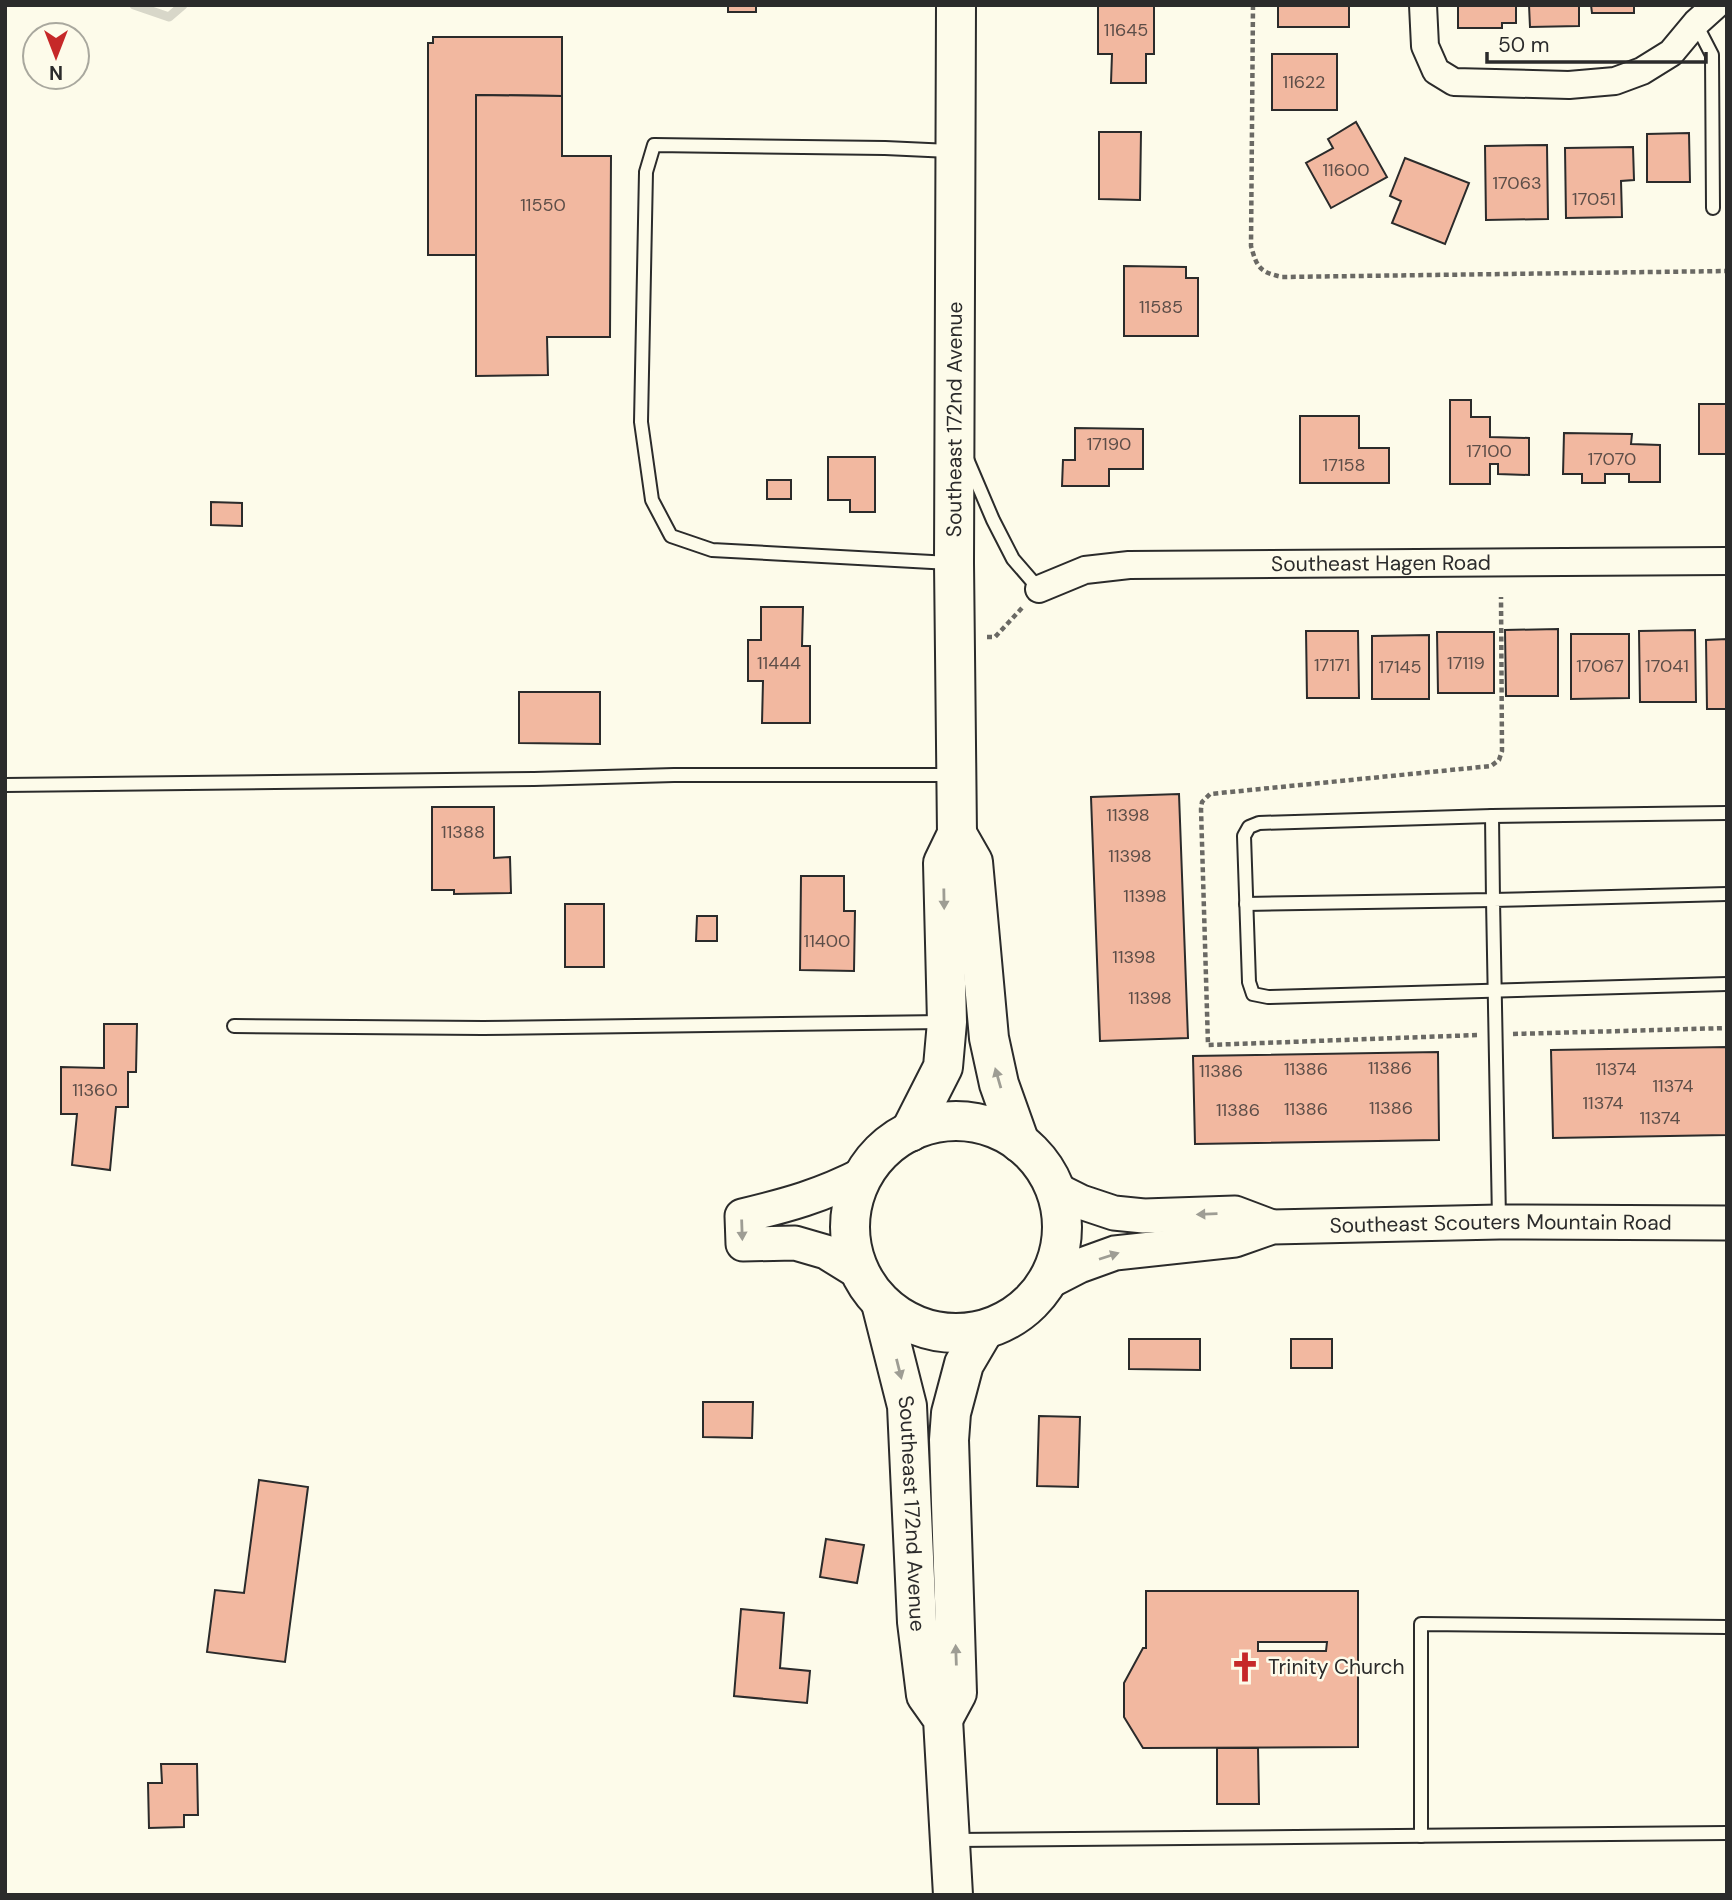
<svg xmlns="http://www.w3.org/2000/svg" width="1732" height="1900" viewBox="0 0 1732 1900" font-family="'DM Sans',sans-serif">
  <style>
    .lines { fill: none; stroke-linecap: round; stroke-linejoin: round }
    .stream { stroke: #d8d7c9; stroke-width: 9 }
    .building { fill: #f2b8a0; stroke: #2b2b2b; stroke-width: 2; fill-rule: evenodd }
    .service-casing { stroke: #2b2b2b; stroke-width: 16 }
    .minor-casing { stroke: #2b2b2b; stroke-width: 30 }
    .tertiary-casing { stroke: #2b2b2b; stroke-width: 37 }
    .primary-casing { stroke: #2b2b2b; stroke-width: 42 }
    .path { stroke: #6a6964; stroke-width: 4.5; stroke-dasharray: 5 3.5; stroke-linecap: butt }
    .service { stroke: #fdfbea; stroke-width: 12 }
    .minor { stroke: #fdfbea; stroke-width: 26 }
    .tertiary { stroke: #fdfbea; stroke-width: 33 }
    .primary { stroke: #fdfbea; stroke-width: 38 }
    .oneway { fill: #9e9d94 }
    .labels { text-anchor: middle; stroke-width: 5; stroke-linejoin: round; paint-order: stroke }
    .number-label { font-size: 18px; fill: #5d4e48 }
    .street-label { font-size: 21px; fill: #2b2b2b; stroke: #fdfbea }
    .poi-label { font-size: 21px; fill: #2b2b2b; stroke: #fdfbea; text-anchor: start }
  </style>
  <rect width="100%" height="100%" fill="#fdfbea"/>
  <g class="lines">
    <polyline class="stream" points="134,5 169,17 183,5"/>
  </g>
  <g class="building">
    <rect x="728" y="5" width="28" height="7"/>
    <polygon points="1098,5 1154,5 1154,54 1146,54 1146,83 1111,83 1112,54 1098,54"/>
    <rect x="1278" y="5" width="71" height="22"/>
    <polygon points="1458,5 1516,5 1516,23 1502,23 1502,28 1458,28"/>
    <polygon points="1529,5 1579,5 1579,26 1530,27"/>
    <polygon points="1591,5 1634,5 1634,13 1592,13"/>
    <polygon points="433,37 562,37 562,96 476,95 476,255 428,255 428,43 433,43"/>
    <rect x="1272" y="54" width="65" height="56"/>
    <polygon points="476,95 562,96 562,156 611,156 610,337 547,337 548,375 476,376"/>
    <polygon points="1356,122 1387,177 1331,208 1306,163 1333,148 1328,139"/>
    <polygon points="1099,132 1141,132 1140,200 1099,199"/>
    <polygon points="1689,133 1690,182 1647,182 1647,134"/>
    <polygon points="1547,145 1548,219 1486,220 1485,146"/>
    <polygon points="1633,147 1634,180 1621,181 1622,217 1566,218 1565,148"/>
    <polygon points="1405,158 1469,183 1445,244 1392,223 1401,201 1390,196"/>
    <polygon points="1124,266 1186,267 1186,278 1198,278 1198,336 1124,336"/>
    <polygon points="1450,400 1471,400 1471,417 1490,417 1490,437 1529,438 1529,475 1498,474 1498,464 1490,464 1490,484 1450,484"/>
    <rect x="1699" y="404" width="28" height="50"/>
    <polygon points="1300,416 1359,416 1359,448 1389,448 1389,483 1300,483"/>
    <polygon points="1075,428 1143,429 1143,469 1109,469 1109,486 1062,486 1063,460 1075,460"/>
    <polygon points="1564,433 1632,434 1631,444 1660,445 1660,482 1629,482 1629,474 1605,474 1605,483 1582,483 1582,474 1563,474"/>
    <polygon points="828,457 875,457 875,512 850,512 850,500 828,500"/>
    <rect x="767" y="480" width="24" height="19"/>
    <polygon points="211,502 242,503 242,526 211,525"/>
    <polygon points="761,607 803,607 802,646 810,646 810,723 762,723 763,681 748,681 748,640 761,640"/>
    <polygon points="1558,629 1558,696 1506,696 1505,630"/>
    <polygon points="1695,630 1696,702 1640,702 1639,631"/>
    <polygon points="1306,631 1358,631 1359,698 1307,698"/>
    <polygon points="1437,632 1494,632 1494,693 1438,693"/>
    <polygon points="1571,634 1629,634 1629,698 1571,699"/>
    <polygon points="1429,635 1429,699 1372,699 1372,636"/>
    <polygon points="1727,639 1727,709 1707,709 1706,640"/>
    <polygon points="519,692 600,692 600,744 519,743"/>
    <polygon points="1179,794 1188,1038 1100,1041 1091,797"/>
    <polygon points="432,807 494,807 494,858 510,857 511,893 454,894 454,890 432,890"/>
    <polygon points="801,876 844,876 844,911 855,911 854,971 800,970"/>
    <rect x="565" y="904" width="39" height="63"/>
    <polygon points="697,916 717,916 717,941 696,941"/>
    <polygon points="104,1024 137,1024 136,1072 128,1072 128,1107 116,1107 110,1170 72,1165 77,1114 61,1114 61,1067 104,1068"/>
    <polygon points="1727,1047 1727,1135 1553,1138 1551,1050"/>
    <polygon points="1438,1052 1439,1140 1195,1144 1193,1056"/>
    <polygon points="1129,1339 1200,1339 1200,1370 1129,1369"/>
    <rect x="1291" y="1339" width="41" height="29"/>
    <polygon points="703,1402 753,1402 752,1438 703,1437"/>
    <polygon points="1039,1416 1080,1417 1078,1487 1037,1486"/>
    <polygon points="259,1480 308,1487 285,1662 207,1652 215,1590 244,1593"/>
    <polygon points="826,1539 864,1545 857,1583 820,1577"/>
    <path d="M1146 1591H1358V1747L1143 1748 1124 1717V1683L1143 1648H1146ZM1258 1642H1327L1326 1651H1258Z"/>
    <polygon points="741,1609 784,1613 780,1668 810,1671 807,1703 734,1696"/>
    <polygon points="1217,1748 1258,1748 1259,1804 1217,1804"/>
    <polygon points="161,1764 197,1764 198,1815 184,1815 184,1827 149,1828 148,1783 162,1783"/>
  </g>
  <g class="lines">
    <g class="service-casing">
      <g id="service">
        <polyline points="1696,24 1712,55 1713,208"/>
        <polyline points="950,151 885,148 654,145 646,172 641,422 652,500 671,536 712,550 950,563"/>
        <polyline points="967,459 993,520 1013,559 1039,589"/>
        <polyline points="5,785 534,779 674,775 952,775"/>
        <polyline points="1727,813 1492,816 1259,823 1249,827 1244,836 1249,982 1253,994 1268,997 1727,984"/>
        <polyline points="1246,904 1493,900 1492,816"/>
        <polyline points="234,1026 483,1028 943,1022"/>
        <polyline points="1499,1219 1493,900 1727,894"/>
        <polyline points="1421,1836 1421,1624 1727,1627"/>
        <polyline points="955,1840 1727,1833"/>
      </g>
    </g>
    <g class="minor-casing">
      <g id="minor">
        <polyline points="1423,5 1425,46 1436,71 1454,82 1569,85 1615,81 1642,71 1671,53 1696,23 1716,5"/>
        <path id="s1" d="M1039 589 1085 570 1129 565 1727 561"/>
      </g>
    </g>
    <g class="tertiary-casing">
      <g id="tertiary">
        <polyline points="1055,1189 1081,1202 1114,1213 1144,1216 1235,1213 1272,1227"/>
        <path d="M860 1273 826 1252 795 1243 743 1244 742 1216C788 1205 821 1196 864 1174"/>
        <path id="s2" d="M1046 1283 1079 1266 1115 1253 1235 1240 1272 1227 1499 1222 1727 1223"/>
      </g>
    </g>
    <g class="primary-casing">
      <g id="primary">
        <polyline points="957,834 973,862 989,1038 999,1084 1020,1143"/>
        <circle cx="956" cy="1227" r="106"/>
        <path id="s3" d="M910 1132 943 1067 947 1022 943 863 957 834 954 563 956 5"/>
        <path id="s4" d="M881 1303 907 1406 917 1622 926 1695 943 1719 953 1895"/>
        <polyline points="943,1719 957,1693 949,1440 951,1413 964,1364 984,1330"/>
      </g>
    </g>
    <g class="path">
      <path d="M1253 5 1251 246C1257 268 1260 272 1282 277L1727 271"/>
      <polyline points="987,637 995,637 1022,608"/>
      <polyline points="1513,1034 1727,1028"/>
      <polyline points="1477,1035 1208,1045 1201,809 1202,802 1210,794 1491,766 1499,760 1502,751 1501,597"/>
    </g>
    <use href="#service" class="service"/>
    <use href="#minor" class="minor"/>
    <use href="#tertiary" class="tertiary"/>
    <use href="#primary" class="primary"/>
  </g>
  <defs><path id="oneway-solid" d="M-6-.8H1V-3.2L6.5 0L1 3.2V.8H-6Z" transform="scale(1.75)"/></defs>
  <g class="oneway">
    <use href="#oneway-solid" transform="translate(944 899) rotate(89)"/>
    <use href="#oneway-solid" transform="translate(998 1078) rotate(-106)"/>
    <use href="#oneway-solid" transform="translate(1207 1214) rotate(178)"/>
    <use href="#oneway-solid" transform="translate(742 1230) rotate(88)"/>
    <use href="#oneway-solid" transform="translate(1109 1256) rotate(-18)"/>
    <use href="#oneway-solid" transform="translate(899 1369) rotate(76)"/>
    <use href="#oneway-solid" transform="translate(956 1655) rotate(-92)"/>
  </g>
  <defs>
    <g id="church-bare" transform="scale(2.415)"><path d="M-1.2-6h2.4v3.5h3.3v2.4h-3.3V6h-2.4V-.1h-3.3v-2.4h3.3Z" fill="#c62828" stroke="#fdfbea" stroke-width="2.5" paint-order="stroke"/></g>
  </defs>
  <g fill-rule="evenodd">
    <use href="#church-bare" x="1245" y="1667"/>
  </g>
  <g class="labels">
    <g class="number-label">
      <text x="1126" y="36">11645</text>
      <text x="1304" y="88">11622</text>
      <text x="1346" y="176">11600</text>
      <text x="1517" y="189">17063</text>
      <text x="1594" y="205">17051</text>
      <text x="543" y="211">11550</text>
      <text x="1161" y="313">11585</text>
      <text x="1109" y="450">17190</text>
      <text x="1489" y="457">17100</text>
      <text x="1612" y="465">17070</text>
      <text x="1344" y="471">17158</text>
      <text x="779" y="669">11444</text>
      <text x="1466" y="669">17119</text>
      <text x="1332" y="671">17171</text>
      <text x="1600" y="672">17067</text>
      <text x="1667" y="672">17041</text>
      <text x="1400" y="673">17145</text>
      <text x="1128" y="821">11398</text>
      <text x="463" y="838">11388</text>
      <text x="1130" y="862">11398</text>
      <text x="1145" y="902">11398</text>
      <text x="827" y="947">11400</text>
      <text x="1134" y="963">11398</text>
      <text x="1150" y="1004">11398</text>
      <text x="1390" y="1074">11386</text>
      <text x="1306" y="1075">11386</text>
      <text x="1616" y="1075">11374</text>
      <text x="1221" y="1077">11386</text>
      <text x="1673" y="1092">11374</text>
      <text x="95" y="1096">11360</text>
      <text x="1603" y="1109">11374</text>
      <text x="1391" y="1114">11386</text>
      <text x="1306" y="1115">11386</text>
      <text x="1238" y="1116">11386</text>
      <text x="1660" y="1124">11374</text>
    </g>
    <g class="street-label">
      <text dy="7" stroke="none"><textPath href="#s3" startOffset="724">Southeast 172nd Avenue</textPath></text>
      <text dy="7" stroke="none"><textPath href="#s1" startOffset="346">Southeast Hagen Road</textPath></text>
      <text dy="7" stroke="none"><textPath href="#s2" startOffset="464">Southeast Scouters Mountain Road</textPath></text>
      <text dy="7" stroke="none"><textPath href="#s4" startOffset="214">Southeast 172nd Avenue</textPath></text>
    </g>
    <g class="poi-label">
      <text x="1268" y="1674">Trinity Church</text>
    </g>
  </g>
  <rect width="1732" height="1900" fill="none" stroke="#2b2b2b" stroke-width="14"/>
  <g transform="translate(56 56) rotate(180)"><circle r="33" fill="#fdfbea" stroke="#a9a89e" stroke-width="2"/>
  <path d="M0-5L12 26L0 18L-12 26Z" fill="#c62828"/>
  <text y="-10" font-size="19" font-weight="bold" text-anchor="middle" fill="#2b2b2b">N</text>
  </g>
  <path d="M1487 52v10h219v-10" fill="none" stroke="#2b2b2b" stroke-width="3.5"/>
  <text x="1498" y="52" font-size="21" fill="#2b2b2b" stroke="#fdfbea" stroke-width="5" paint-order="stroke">50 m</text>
</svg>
